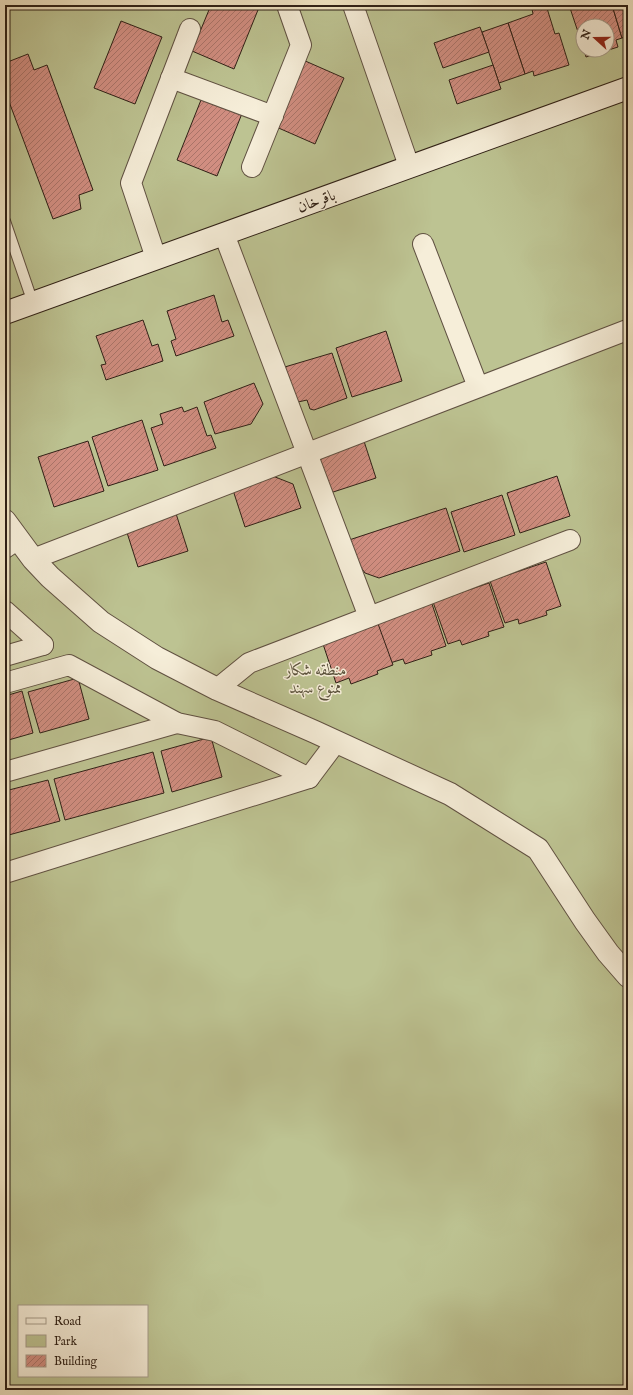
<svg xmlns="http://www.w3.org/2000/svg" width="633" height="1395" viewBox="0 0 633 1395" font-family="'IM FELL English',Amiri,serif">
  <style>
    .green { fill: #bdc392; stroke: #767254; fill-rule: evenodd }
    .building { fill: url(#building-hatch); stroke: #2f2016 }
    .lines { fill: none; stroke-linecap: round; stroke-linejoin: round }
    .service-casing { stroke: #605142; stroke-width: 12 }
    .minor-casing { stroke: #605142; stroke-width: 22 }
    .tertiary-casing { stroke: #605142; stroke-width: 24 }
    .secondary-casing { stroke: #2f2016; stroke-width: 24 }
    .service { stroke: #f6eed9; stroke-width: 10 }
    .minor { stroke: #f6eed9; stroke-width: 20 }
    .tertiary { stroke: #f6eed9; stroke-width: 22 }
    .secondary { stroke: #f6eed9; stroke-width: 22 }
    .labels { text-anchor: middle; stroke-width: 3; stroke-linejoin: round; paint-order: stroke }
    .street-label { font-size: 16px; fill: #2f2016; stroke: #f6eed9 }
    .park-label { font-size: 16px; font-style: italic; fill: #5a513b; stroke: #f6eed9 }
  </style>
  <defs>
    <pattern id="building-hatch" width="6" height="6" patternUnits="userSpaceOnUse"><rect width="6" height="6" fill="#d18e81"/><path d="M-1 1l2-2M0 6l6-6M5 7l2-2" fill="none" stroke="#aa7469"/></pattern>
  </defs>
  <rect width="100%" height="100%" fill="#f1e5c4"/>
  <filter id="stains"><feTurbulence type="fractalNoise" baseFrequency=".005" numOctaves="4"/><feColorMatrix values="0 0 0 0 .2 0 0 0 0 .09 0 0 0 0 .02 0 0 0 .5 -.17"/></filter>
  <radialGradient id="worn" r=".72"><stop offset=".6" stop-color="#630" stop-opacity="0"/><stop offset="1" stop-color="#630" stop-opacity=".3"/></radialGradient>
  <path class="green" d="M5 5H628V1390H5ZM583 26H607V50H583ZM19 1306H147V1376H19Z"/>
  <g class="building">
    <polygon points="211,5 260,5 234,69 192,51"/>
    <polygon points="546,5 555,34 559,33 569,65 534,76 533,71 525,74 508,23 533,14 532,9"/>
    <polygon points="569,5 612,5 622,38 616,40 618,47 586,57 584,50 607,50 607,26 583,26 583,47"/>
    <polygon points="612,5 628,5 628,36 622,38"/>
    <polygon points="121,21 162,37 135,104 94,88"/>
    <polygon points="508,23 525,74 499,83 482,32"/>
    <polygon points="480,27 489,52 443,68 434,43"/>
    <polygon points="28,54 34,70 47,65 93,190 79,195 81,209 53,219 5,91 5,63"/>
    <polygon points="303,60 344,78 315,144 274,126"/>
    <polygon points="493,65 501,89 457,104 449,80"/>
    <polygon points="203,95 243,111 217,176 177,160"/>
    <polygon points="214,295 222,322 228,320 234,336 176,356 171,341 176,339 167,311"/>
    <polygon points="143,320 152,346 158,344 163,361 106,380 101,365 106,364 96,336"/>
    <polygon points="386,331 402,381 352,397 336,348"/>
    <polygon points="332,353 347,398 314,410 310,409 307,400 298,402 278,369"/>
    <polygon points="254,383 263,404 251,424 215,434 204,402"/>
    <polygon points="182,407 184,412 197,407 207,436 211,435 216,448 164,466 151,428 163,424 160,414"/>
    <polygon points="142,420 158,470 108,486 92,437"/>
    <polygon points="361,432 376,478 321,496 313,472 332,442"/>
    <polygon points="88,441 104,491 54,507 38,457"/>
    <polygon points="260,471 293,484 301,508 245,527 230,481"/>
    <polygon points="557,476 570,516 520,533 507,493"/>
    <polygon points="502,495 515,535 464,552 451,512"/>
    <polygon points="172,501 188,551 138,567 122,517"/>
    <polygon points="446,508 460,551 379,578 365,573 343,542"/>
    <polygon points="546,562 561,606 546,611 547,615 519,624 518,619 505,623 490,581"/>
    <polygon points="489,583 504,627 488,632 489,636 462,645 460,640 448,644 433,602"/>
    <polygon points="431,601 446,646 431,651 432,655 405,664 403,659 390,663 376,621"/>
    <polygon points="377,621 393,665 377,671 378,674 351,684 349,678 336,683 322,641"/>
    <polygon points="78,678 89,719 40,733 28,692"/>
    <polygon points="22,691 33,733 5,741 5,696"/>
    <polygon points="211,737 222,777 172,792 161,751"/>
    <polygon points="153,752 164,793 65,820 54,779"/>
    <polygon points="48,780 60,821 5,836 5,791"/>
  </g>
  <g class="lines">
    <g class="service-casing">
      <polyline id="service" points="5,221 33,303"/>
    </g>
    <g class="minor-casing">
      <g id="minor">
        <polyline points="353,5 409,166"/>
        <polyline points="171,78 273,116"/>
        <polyline points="252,167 301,45 287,5"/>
        <polyline points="224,234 369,617"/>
        <polyline points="423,244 478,387"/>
        <polyline points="156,258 131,183 190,29"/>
        <polyline points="5,548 18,539"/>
        <polyline points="33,559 627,330"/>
        <polyline points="5,611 43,645"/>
        <polyline points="5,656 43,645"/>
        <polyline points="5,683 69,665 177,723 215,731 309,778"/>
        <polyline points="217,689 249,663 570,540"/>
        <polyline points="5,772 177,723"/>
        <polyline points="5,873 309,778 336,742"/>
      </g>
    </g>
    <g class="tertiary-casing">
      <polyline id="tertiary" points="5,521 33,559 50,577 101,622 157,658 217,689 315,732 450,794 538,849 585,921 608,953 628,976"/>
    </g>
    <g class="secondary-casing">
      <polyline id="secondary" points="5,313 628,88"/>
    </g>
    <use href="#service" class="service"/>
    <use href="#minor" class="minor"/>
    <use href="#tertiary" class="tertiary"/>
    <use href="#secondary" class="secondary"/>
  </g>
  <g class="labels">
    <g class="street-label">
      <text transform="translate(316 200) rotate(-20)" y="6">باقرخان</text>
    </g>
    <g class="park-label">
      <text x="316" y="675">منطقه شکار<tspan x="316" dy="18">ممنوع سهند</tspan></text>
    </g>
  </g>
  <rect width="633" height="1395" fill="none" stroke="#f1e5c4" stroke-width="20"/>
  <rect x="6" y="6" width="621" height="1383" fill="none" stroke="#2f2016" stroke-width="2"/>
  <rect x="10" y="10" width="613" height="1375" fill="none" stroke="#2f2016"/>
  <rect x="18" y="1305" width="130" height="72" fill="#f6eed9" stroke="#a69c8b"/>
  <rect x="26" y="1318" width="20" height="6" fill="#f6eed9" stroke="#a69c8b"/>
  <text x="54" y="1325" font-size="12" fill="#2f2016">Road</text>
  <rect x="26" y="1335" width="20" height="12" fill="#bdc392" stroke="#a69c8b"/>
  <text x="54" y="1345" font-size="12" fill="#2f2016">Park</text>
  <rect x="26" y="1355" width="20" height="12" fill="url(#building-hatch)" stroke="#a69c8b"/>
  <text x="54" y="1365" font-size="12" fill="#2f2016">Building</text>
  <g transform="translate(595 38) rotate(291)"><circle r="19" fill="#f6eed9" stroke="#a69c8b"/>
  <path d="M0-3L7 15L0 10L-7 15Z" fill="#8f2418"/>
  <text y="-6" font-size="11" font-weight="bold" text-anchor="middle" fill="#2f2016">N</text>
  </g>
  <rect width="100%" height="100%" filter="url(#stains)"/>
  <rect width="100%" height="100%" fill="url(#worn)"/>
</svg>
